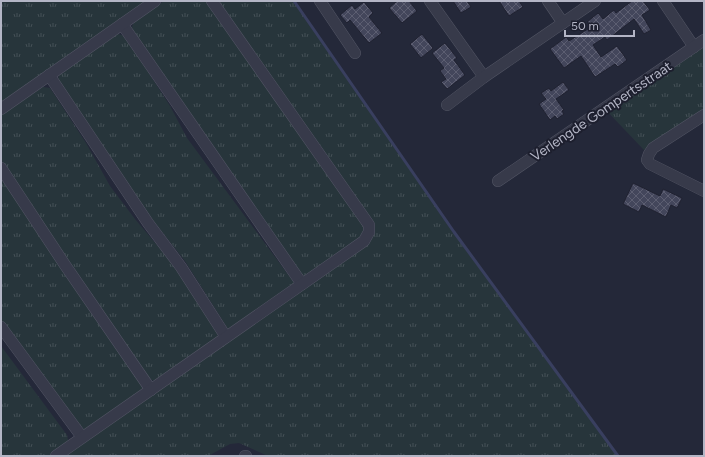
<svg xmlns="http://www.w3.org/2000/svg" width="705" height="457" viewBox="0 0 705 457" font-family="Figtree,sans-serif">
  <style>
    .grass { fill: url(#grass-tufts) }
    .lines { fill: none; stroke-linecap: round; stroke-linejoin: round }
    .stream { stroke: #393f5f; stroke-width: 3 }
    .building { fill: url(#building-cross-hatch); stroke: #1f2130 }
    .minor-casing { stroke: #525564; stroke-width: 12 }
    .minor { stroke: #373a4a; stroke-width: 11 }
    .labels { text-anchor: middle; stroke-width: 4; stroke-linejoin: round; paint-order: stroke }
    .street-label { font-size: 14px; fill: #b3b5c5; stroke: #1d1f2e }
  </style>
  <defs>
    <pattern id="grass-tufts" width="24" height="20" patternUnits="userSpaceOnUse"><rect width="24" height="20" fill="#27353b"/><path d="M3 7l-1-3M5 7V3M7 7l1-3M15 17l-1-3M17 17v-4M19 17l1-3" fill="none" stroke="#445056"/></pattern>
    <pattern id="building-cross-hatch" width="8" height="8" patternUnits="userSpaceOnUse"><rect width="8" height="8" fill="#43465b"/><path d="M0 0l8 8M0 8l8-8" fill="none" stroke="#5c5e71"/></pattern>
  </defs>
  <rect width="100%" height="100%" fill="#242839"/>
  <g class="grass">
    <polygon points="1,1 146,1 1,103"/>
    <polygon points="164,1 207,1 363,225 364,232 361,238 303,277 134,34 132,27 134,21"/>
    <polygon points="217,1 294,1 454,232 618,456 268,456 239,443 230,444 208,456 63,456 374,231"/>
    <polygon points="118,34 125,36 170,106 187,138 295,284 228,329 185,261 145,210 60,85 58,79 60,72 110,38"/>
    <polygon points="704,37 704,108 644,150 603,107"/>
    <polygon points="43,87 50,88 86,143 110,186 135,219 178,270 218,333 217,338 156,381 151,380 147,377 1,160 1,115"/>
    <polygon points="1,179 142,383 143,388 138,394 86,429 82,430 1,329"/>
    <polygon points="1,346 67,435 68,440 66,444 49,456 1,456"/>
  </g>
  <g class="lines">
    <polyline class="stream" points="294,1 454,232 618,456"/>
  </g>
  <g class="building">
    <polygon points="397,1 409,1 417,11 402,23 389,8"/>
    <polygon points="453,1 467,1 471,7 461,13"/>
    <polygon points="499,1 519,1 523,7 509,16"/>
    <polygon points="632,1 643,1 650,10 642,15 651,30 644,34 634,19 607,40 605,37 593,45 601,57 617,46 627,60 618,67 615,64 595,77 581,56 564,68 550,49 566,37 569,41 591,27 587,22 598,13 603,19 614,10 616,13"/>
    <polygon points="364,2 373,13 369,17 382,33 369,43 350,20 347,23 340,15 352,5 355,9"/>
    <polygon points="422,34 433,48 421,58 410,44"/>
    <polygon points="445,43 457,58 454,60 465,75 447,89 441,82 446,79 440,71 444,68 432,53"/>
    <polygon points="563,82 569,90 556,99 564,110 562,111 564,114 557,119 555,116 550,120 539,104 546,99 541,93 549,88 551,91"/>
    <polygon points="633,183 660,196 663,189 682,198 677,208 671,205 666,217 642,205 639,212 623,204"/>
  </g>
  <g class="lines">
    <g class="minor-casing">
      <g id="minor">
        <polyline points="320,1 355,53"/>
        <polyline points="430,1 484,77"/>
        <polyline points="548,1 563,23"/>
        <polyline points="663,1 694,47"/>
        <polyline points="122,24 302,284"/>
        <polyline points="49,75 148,223 181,267 226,337"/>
        <polyline points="447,105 484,77 595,1"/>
        <polyline points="1,109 155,1"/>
        <polyline points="704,115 653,148 649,154 647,160 650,164 704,191"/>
        <polyline points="1,168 65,265 151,390"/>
        <polyline points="498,181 704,40"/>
        <polyline points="1,327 82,437"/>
        <polyline points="56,456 364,241 369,232 369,225 212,1"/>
        <polyline points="245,456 246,456"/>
      </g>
    </g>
    <use href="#minor" class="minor"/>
  </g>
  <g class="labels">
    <g class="street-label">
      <text transform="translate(601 111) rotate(-34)" y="5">Verlengde Gompertsstraat</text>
    </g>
  </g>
  <rect width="705" height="457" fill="none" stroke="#b3b5c5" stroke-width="4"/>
  <path d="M565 30v6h69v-6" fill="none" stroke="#b3b5c5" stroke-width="2"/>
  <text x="571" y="30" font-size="12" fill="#b3b5c5" stroke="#1d1f2e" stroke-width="3" paint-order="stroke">50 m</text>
</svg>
